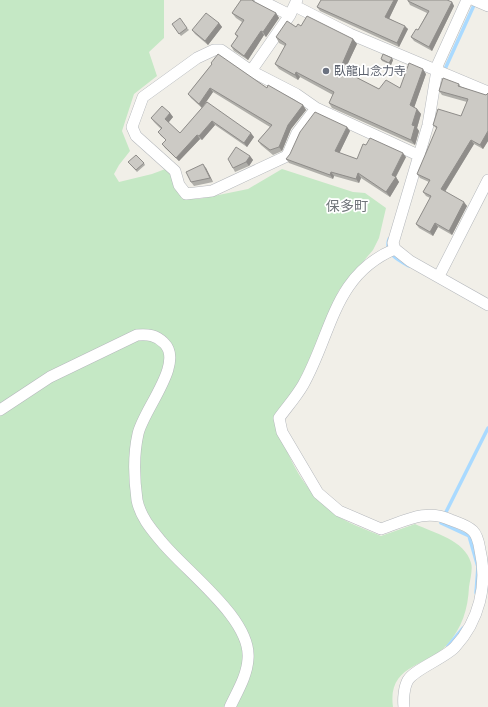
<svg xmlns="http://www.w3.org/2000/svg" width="488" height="707" font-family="'Varela Round','Noto Sans JP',sans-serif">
  <rect width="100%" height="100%" fill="#f1efe8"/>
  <path fill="#c5e8c5" d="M0,0H164V38L149,52L157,76L134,94L122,131L130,151L119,165L114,174L119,182L152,174L168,168L182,199H199L248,189L282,169L353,192L365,193L386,208L379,238L373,250L339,290L299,383L275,415C286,456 303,492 339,517C352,525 368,530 381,536L415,524C434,533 465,540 471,563C473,569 470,580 469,587C468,609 462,628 447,645C427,667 387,664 393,707H0Z"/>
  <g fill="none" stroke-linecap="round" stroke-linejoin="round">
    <path stroke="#aadaff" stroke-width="3.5" d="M445,69L475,3
      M389,239C384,253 398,260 409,266
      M445,514L488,428
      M442,521L441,523L469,536L478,567L476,593
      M448,646L463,628"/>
    <defs>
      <path id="minor" d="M260,0L290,15
        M297,0L290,15L251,71L296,94L316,108L420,156
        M474,0L488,6
        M295,6L350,34L488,92
        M251,71L221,50H214L197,58L143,97L132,127L136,136L175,171L179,185L186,194L212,191L287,156L297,133L316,108
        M395,249C333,275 332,334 303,385C296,397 287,407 279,418L282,432L318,493L339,511L381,529C405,521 426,508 451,520C458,523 467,525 473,531C478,536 479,544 480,550C488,585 479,621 455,647C445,658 415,669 408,680C404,687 403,699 404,707
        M395,249L393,243L428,125L438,64L467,0
        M395,249L410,261L488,305
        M439,276L488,180
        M0,410L50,377L137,335C148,334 156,335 164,343C185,363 143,410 138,434C133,456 134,478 137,500C140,516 151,529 161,541C185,571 252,619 248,659C247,676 237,692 230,707"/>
    </defs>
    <use href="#minor" stroke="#b5b8bc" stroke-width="12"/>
    <use href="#minor" stroke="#fff" stroke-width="11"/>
  </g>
  <path fill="#afaea9" d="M241,0H254V2L276,13L279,18L266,37L264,35L248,60L234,51L231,46L237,37L235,34L242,22L236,18L232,13Z
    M321,0H398L389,18L408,29L399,47L320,11L317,7Z
    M408,1L452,2L454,6L432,51L414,41L411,37L418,30L427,13L410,5Z
    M219,23L222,27L208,45L195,34L192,30Z
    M172,24L187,28L189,30L181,36Z
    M301,26L353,39L357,44L344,71L379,89L400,88L426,74L414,107L417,109L421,114L417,128L419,131L415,145L332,108L329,103L333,95L300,77L298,80L279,69L275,64L285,46L279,43L276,37L296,27Z
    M381,59L393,60L391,65L382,61Z
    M211,63L267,88L303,105L306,110L291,129L282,151L273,155L261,145L258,141L270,127L213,92L204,105L254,137L247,147L215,125L202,140L200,139L179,161L165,148L162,144L166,140L161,136L158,132L161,129L154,122L151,118L170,113L173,117L168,123L180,133L202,108L191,98L188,94L212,64Z
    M459,84L461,87L486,95L488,93V141L483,149L474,144L445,192L467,206L452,235L438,227L433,236L419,228L416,224L430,198L426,196L423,192L429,182L420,178L417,174L437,129L433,125L461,116L467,102L442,95L439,91Z
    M347,127L350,131L339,153L357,159L406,157L396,177L399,182L390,197L361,178L359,183L334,176L333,179L289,163L286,159Z
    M250,156L253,160L249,166L235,172L233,168Z
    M128,162L144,163L145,165L137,172Z
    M206,168L213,182L194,186L191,182Z"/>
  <path fill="#8f8d8a" d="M394,0H398L388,21L385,17Z
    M452,2L454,6L432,51L429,47Z
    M276,13L279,18L266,37L263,32Z
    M219,23L222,27L208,45L205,41Z
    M405,26L408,29L399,47L397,43Z
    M261,31L264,35L248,60L244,56Z
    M353,39L357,44L343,74L340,69Z
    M392,58L393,60L391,65L389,63Z
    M423,69L426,74L413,111L410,105Z
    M296,72L300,77L298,80L295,75Z
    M210,88L213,92L202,108L199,104Z
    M303,105L306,110L291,129L282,151L279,147L288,125Z
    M417,109L421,114L417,128L419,131L415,145L411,140L412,125Z
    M170,113L173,117L168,123L165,119Z
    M212,121L215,125L202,140L199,136Z
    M347,127L350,131L338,156L335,151Z
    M488,131V141L483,149L480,145Z
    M251,133L254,137L247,147L244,143Z
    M197,135L200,139L179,161L176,158Z
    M471,140L474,144L444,193L441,189Z
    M403,153L406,157L395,178L396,177L399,182L390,197L386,192L392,175Z
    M250,156L253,160L249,166L246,162Z
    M203,164L206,168L213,182L210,178Z
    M331,172L334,176L333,179L330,175Z
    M358,173L361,178L359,183L356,179Z
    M464,202L467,206L452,235L449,231Z
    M435,223L438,227L433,236L430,232Z"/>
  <path fill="#cccac5" stroke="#8f8d8a" d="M241,0H252L253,1L276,13L263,32L261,31L244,56L231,46L238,36L235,34L244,20L232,13Z
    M321,0H394L385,17L405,26L397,43L317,7Z
    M408,0H447L452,2L429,47L411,37L416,29L418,30L429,11L408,1Z
    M206,13L219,23L205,41L192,30Z
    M307,16L353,39L340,69L379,89L386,80L400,88L409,63L423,69L410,105L417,109L412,125L415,126L411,140L329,103L334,92L296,72L295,75L275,64L286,44L276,37L287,21L296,27L298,24L301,26Z
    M180,18L187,28L179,34L172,24Z
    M218,54L267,88L268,85L303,105L288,125L279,147L270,150L258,141L272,125L210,88L199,104L188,94L212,64L211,63Z
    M383,54L392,58L389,63L381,59Z
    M443,78L459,84L458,86L486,95L488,93V131L480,145L471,140L441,189L464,202L449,231L435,223L430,232L416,224L431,196L423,192L430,180L417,174L437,127L433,125L438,109L461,116L468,99L439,91Z
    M207,102L251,133L244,143L212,121L199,136L197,135L176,158L162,144L166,140L158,132L162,128L151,118L162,106L170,113L165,119L180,133Z
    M315,112L347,127L335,151L357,159L363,144L366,145L370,138L403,153L392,175L396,177L386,192L358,173L356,179L331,172L330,175L286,159L290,154L300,132Z
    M236,147L250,156L246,162L233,168L228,159Z
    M136,155L144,163L136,170L128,162Z
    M203,164L210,178L191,182L186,172Z"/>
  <circle fill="#6b7280" stroke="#fff" stroke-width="1.5" cx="326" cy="71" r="4"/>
  <g text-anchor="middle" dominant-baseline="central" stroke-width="3.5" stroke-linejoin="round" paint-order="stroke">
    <g font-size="12" fill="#5b616d" stroke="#fff" text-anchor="start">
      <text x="334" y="71">臥龍山念力寺</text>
    </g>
    <g font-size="14" fill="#70757a" stroke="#fff">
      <text x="347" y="206">保多町</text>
    </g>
  </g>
</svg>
